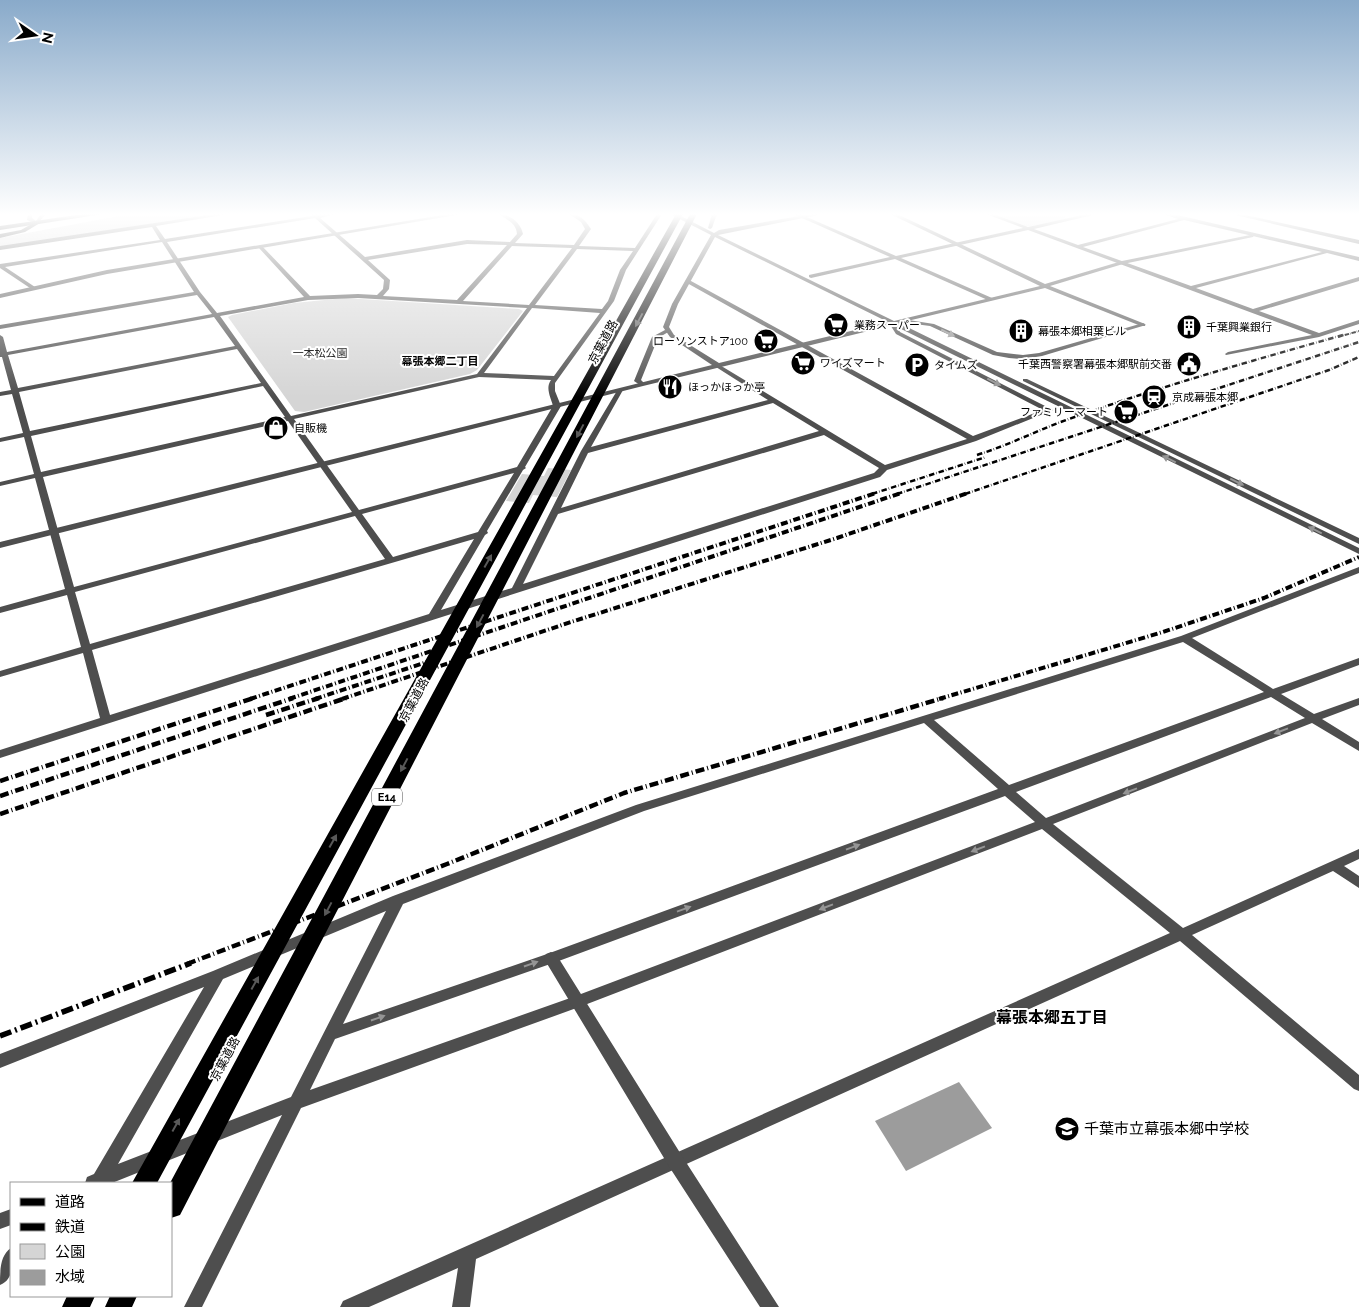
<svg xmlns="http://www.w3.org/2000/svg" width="1359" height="1307" font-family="Raleway,'Noto Sans JP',sans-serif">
  <rect width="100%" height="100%" fill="#fff"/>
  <path fill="#d5d5d5" d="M130,214H214L0,247V238Z
    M992,214H1057L1065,217L1066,219L1032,226H1025Z
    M345,298L519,309L523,311L477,370L470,374L304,412L295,411L228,317L232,315L294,303Z
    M548,468L571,470L557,497L533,495L529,503L506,501L522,474L544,476Z"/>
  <path fill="#9c9c9c" d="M959,1082L992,1128L906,1171L875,1121Z"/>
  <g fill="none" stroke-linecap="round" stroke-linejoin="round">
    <path fill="#4e4e4e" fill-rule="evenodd" d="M215,214H229L156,226L165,239L312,216V214H336L320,218L365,257L467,240L510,242L517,234C516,223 507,220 499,214C510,214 521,223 523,234L515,243L574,245L585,229L581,222L569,214C580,214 585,220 591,229L579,246L635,248L657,214H662L626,270L614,301L555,383V391L561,406L525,467L526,468L523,470L487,531L488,533L485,535L441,610L512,588L581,451L618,389L623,390L591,447L768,400L716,367L715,366L718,364L885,465L967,439L687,283V281H691L973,436L1043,410L896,334L889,323L890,322H894L900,332L1053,410L976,441L887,470L880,477L0,758V750L100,718L83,653L0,677V671L81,647L67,595L0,613V607L65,589L35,478L0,486V482L34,474L24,437L0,442V438L23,433L12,394L0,396V392L11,390L2,357H0V335L3,337L7,352L212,314L197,295L0,329V325L194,292L162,242L5,267L35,287L36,288L33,290L0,268V264L160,240L152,227L0,250V246ZM315,218L384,280L383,289L377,295L358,294L310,296L261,245L258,247L259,248L304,297L217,313L200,292L167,242ZM467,244L507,245L457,300L383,296L389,289L390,280L368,260ZM512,246L572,248L529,305L463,301ZM577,249L633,251L620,270L608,301L602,309L535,305ZM358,298L527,308L477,374L291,416L220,316L308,300ZM532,308L600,313L554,376L484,373ZM214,317L235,346L18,388L8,355ZM237,349L261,383L30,431L19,392ZM479,377L551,380C545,388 551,398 553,406L517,467L359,510L294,419ZM263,386L285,417L41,472L31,436ZM773,403L819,431L561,508L588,453ZM288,421L352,512L74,587L43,477ZM824,435L879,468L874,473L523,584L558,514ZM514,473L478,532L393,557L362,514ZM355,516L385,559L90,644L75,592ZM474,539L429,614L110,715L92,650Z
      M712,214H717L712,228L710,229L708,228Z
      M793,214H800L896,256L1023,228L986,214H993L1028,227L1087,214H1097L1034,229L1078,245L1178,219L1163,214H1173L1359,257V261L1327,253L1196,288L1253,309L1359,277V281L1259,311L1319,333L1359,320V324L1319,337L1226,355L1225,354L1228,352L1312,335L1028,230L901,258L992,298L993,299L990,301L895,259L811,278L809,277V275L890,257ZM1184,220L1322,252L1191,286L1083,247Z
      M1231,214H1241L1359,240V244Z
      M902,319L934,324L997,352L1023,355L1039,353L1143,323L1146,325L1042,356L1023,359L1009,358L993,355L930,326L900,322V320Z
      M665,330L670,331L658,338L641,380L645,384L640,385L634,381L652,337Z
      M1359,567V573L1192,638L1273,689L1359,658V665L1281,694L1314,714L1359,698V705L1322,719L1359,742V751L1312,723L1053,824L1183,928L1359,849V859L1344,866L1359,876V888L1333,871L1192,935L1359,1075V1091L1354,1089L1180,941L476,1259L470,1307H452L458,1268L369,1307H340L343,1301L1170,933L1042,829L582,1006L301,1108L202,1307H184L282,1115L112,1183H85L87,1177L94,1174L204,987L0,1068V1054L213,971L393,896L636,805L1181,636ZM1183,642L1264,692L1009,785L934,720ZM1271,697L1305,718L1046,818L1016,792ZM924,723L998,789L547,954L343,1024L403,904L644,811ZM1005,796L1035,822L573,997L310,1090L335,1039L556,962ZM386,911L291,1097L118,1164L223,979Z
      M11,1209V1225L0,1229V1213Z
      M11,1248C12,1262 15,1279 0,1285C0,1271 0,1255 11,1248Z"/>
    <path fill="#4e4e4e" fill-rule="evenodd" d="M28,214H32V218L36,221L41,214H46L37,224L27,220Z
      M449,214H462L107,274L0,298V294L107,270Z
      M670,214H677L714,233L719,230L811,214H823L718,235L894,321L1040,286L890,214H897L1045,284L1122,261L1255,234L1253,237L1123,264L1050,286L1145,324V326H1141L1045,288L899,323L1359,548V554L893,325L643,386L0,548V542L712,365L670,337L663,327L672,304L711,235ZM715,237L888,322L719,363L674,335L669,327L678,304Z
      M1023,379H1027L1359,538V544L1023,381Z
      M551,952L556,954L682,1156L779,1307H760L670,1168L546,962L544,958L546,954Z"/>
    <path fill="#000" fill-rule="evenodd" d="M35,222L40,223L25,232L0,238V234L21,230Z"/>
    <path fill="#000" fill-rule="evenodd" d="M83,214H103L0,230V226Z"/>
    <path fill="#000" fill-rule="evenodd" d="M676,214H683L157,1183H132Z
      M690,214H697L180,1215L171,1218L170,1183Z
      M67,1296H95L90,1307H62Z
      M110,1296H137L132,1307H105Z"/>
    <path stroke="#000" stroke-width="2" stroke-dasharray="4.5 1 0.5 1" stroke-linecap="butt" d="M1338,337L1359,331"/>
    <path stroke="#000" stroke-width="2.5" stroke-dasharray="5.5 2 0.5 2" stroke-linecap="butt" d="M977,455C1009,445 1038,430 1069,419C1159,387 1251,361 1343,335
      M872,494L986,457
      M897,494L1359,342
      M965,494L1329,370L1359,357"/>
    <path stroke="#000" stroke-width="4" stroke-dasharray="7 2.5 1 2.5" stroke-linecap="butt" d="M250,699L876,493
      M289,699L901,493
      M315,699L430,661
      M342,699L571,622L837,538L968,493
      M939,699L1163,632L1264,598L1359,557"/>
    <path stroke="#000" stroke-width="4.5" stroke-dasharray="9 3 1 3" stroke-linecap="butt" d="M266,715L319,698
      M0,781L254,698
      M0,796L293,698
      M0,814L346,698
      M187,964L447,864L624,793L943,698"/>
    <path stroke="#000" stroke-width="5.5" stroke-dasharray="12 4 2 4" stroke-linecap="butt" d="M0,1036L191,963"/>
  </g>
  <defs><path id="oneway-solid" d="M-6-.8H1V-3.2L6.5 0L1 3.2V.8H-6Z" transform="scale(1.25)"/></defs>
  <g fill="#595959">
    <use href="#oneway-solid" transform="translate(639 320) rotate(118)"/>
    <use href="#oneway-solid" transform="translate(580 431) rotate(118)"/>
    <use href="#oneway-solid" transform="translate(488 561) rotate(-61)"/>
    <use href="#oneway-solid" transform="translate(480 621) rotate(118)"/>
    <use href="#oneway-solid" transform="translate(404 765) rotate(118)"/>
    <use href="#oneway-solid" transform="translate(333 841) rotate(-61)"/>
    <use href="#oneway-solid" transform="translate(328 909) rotate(118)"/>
    <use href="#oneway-solid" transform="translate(255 983) rotate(-61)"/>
    <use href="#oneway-solid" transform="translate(176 1125) rotate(-61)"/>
  </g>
  <g fill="#959595">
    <use href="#oneway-solid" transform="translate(948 333) rotate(26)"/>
    <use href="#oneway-solid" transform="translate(994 382) rotate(27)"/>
    <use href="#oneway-solid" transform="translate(1169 459) rotate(-154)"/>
    <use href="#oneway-solid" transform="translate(1237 482) rotate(26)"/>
    <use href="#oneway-solid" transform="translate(1315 530) rotate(-154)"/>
    <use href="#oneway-solid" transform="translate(1281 731) rotate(159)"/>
    <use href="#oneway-solid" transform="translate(1130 791) rotate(159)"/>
    <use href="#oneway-solid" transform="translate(853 847) rotate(-20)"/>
    <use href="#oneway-solid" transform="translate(978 849) rotate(159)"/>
    <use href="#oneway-solid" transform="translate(826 907) rotate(159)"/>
    <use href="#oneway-solid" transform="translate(684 909) rotate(-20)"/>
    <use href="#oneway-solid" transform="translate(531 964) rotate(-19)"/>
    <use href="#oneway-solid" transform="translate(378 1018) rotate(-19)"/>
  </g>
  <linearGradient id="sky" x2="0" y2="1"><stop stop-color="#89aaca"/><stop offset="0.54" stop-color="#fff"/><stop offset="1" stop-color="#fff" stop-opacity="0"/></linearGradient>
  <rect width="1359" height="397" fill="url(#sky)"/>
  <defs>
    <symbol id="supermarket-disc" viewBox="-11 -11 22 22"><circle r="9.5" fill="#000" stroke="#fff"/><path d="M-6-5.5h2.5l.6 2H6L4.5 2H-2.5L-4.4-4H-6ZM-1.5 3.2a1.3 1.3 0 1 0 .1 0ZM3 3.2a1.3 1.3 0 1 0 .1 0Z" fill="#fff"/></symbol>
    <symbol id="building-disc" viewBox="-11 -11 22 22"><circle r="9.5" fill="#000" stroke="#fff"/><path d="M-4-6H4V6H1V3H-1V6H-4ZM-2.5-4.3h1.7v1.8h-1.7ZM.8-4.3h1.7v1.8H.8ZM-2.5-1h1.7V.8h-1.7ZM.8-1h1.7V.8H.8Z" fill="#fff"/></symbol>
    <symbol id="civic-disc" viewBox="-11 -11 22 22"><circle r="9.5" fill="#000" stroke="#fff"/><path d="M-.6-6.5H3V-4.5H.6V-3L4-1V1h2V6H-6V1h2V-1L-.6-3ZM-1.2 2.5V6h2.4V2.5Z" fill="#fff"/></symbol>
    <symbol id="parking-disc" viewBox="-11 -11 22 22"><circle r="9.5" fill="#000" stroke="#fff"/><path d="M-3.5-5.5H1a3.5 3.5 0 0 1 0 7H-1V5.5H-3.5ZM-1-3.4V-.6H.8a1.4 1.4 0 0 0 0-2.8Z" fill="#fff"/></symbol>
    <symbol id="restaurant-disc" viewBox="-11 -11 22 22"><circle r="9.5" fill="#000" stroke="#fff"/><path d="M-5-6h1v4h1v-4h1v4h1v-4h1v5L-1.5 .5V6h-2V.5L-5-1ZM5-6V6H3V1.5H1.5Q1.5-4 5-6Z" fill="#fff"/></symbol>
    <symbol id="station-disc" viewBox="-11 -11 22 22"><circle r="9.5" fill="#000" stroke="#fff"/><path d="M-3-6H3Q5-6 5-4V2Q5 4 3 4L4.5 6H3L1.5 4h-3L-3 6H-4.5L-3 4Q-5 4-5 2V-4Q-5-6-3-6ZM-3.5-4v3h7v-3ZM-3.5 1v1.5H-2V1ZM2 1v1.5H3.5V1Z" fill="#fff"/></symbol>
    <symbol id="shop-disc" viewBox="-11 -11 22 22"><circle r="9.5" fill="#000" stroke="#fff"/><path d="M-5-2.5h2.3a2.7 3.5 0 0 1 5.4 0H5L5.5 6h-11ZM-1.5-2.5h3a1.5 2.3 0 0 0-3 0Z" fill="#fff"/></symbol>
    <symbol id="school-disc" viewBox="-11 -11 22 22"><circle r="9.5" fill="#000" stroke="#fff"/><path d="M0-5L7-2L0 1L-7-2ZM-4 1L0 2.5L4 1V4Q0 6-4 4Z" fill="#fff"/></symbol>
  </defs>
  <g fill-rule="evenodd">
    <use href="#supermarket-disc" x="822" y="311" width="28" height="28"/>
    <use href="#building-disc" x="1175" y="313" width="28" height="28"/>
    <use href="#building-disc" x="1007" y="317" width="28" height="28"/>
    <use href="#supermarket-disc" x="752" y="327" width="28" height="28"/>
    <use href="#supermarket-disc" x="789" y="349" width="28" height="28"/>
    <use href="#civic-disc" x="1175" y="350" width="28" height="28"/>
    <use href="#parking-disc" x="903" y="351" width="28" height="28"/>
    <use href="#restaurant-disc" x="656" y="373" width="28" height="28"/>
    <use href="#station-disc" x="1140" y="383" width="28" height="28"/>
    <use href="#supermarket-disc" x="1112" y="398" width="28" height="28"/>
    <use href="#shop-disc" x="262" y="414" width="28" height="28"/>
    <use href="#school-disc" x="1053" y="1115" width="28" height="28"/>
  </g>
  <g text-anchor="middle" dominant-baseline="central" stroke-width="4" stroke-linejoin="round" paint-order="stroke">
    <g font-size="11" fill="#000" stroke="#fff" text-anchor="start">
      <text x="854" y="325">業務スーパー</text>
      <text x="1206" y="327">千葉興業銀行</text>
      <text x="1038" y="331">幕張本郷相葉ビル</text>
      <text x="748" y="341" text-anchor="end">ローソンストア100</text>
      <text x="820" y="363">ワイズマート</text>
      <text x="1172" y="364" text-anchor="end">千葉西警察署幕張本郷駅前交番</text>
      <text x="934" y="365">タイムズ</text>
      <text x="688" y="387">ほっかほっか亭</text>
      <text x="1172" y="397">京成幕張本郷</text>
      <text x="1108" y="412" text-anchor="end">ファミリーマート</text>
      <text x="294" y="428">自販機</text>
    </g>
    <g font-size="11" fill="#2c2c2c" stroke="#fff">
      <text x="320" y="353">一本松公園</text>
    </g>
    <g font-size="11" font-weight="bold" fill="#000" stroke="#fff">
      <text x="440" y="361">幕張本郷二丁目</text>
    </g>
    <rect fill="#fff" stroke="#4c4c4c" stroke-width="1" x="372" y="788.5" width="30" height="17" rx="4"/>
    <g font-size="11" font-weight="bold" fill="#000">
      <text x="387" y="797">E14</text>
    </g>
    <g font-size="12" fill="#000" stroke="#fff">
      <text transform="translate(603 342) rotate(-62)">京葉道路</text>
      <text transform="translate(414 700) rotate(-62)">京葉道路</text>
      <text transform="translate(225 1059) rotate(-62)">京葉道路</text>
    </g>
    <g font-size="15" fill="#000" stroke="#fff" text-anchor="start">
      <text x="1084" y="1129">千葉市立幕張本郷中学校</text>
    </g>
    <g font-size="16" font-weight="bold" fill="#000" stroke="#fff">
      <text x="1052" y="1017">幕張本郷五丁目</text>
    </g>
  </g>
  <rect x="10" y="1182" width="162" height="115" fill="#ffffff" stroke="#999999"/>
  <rect x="20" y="1198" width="25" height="8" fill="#000000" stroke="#999999"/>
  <text x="55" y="1207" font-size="15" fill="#000000">道路</text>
  <rect x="20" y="1223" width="25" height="8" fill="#000000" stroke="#999999"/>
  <text x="55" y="1232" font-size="15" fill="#000000">鉄道</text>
  <rect x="20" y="1244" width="25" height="15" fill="#d5d5d5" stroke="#999999"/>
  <text x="55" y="1257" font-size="15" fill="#000000">公園</text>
  <rect x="20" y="1270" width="25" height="15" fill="#9c9c9c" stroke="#999999"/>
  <text x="55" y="1282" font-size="15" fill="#000000">水域</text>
  <g transform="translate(35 35) rotate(103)" stroke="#ffffff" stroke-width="4" paint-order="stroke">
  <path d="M0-4L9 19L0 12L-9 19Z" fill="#000000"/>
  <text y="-8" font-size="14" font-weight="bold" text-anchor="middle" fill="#000000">N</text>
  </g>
</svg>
